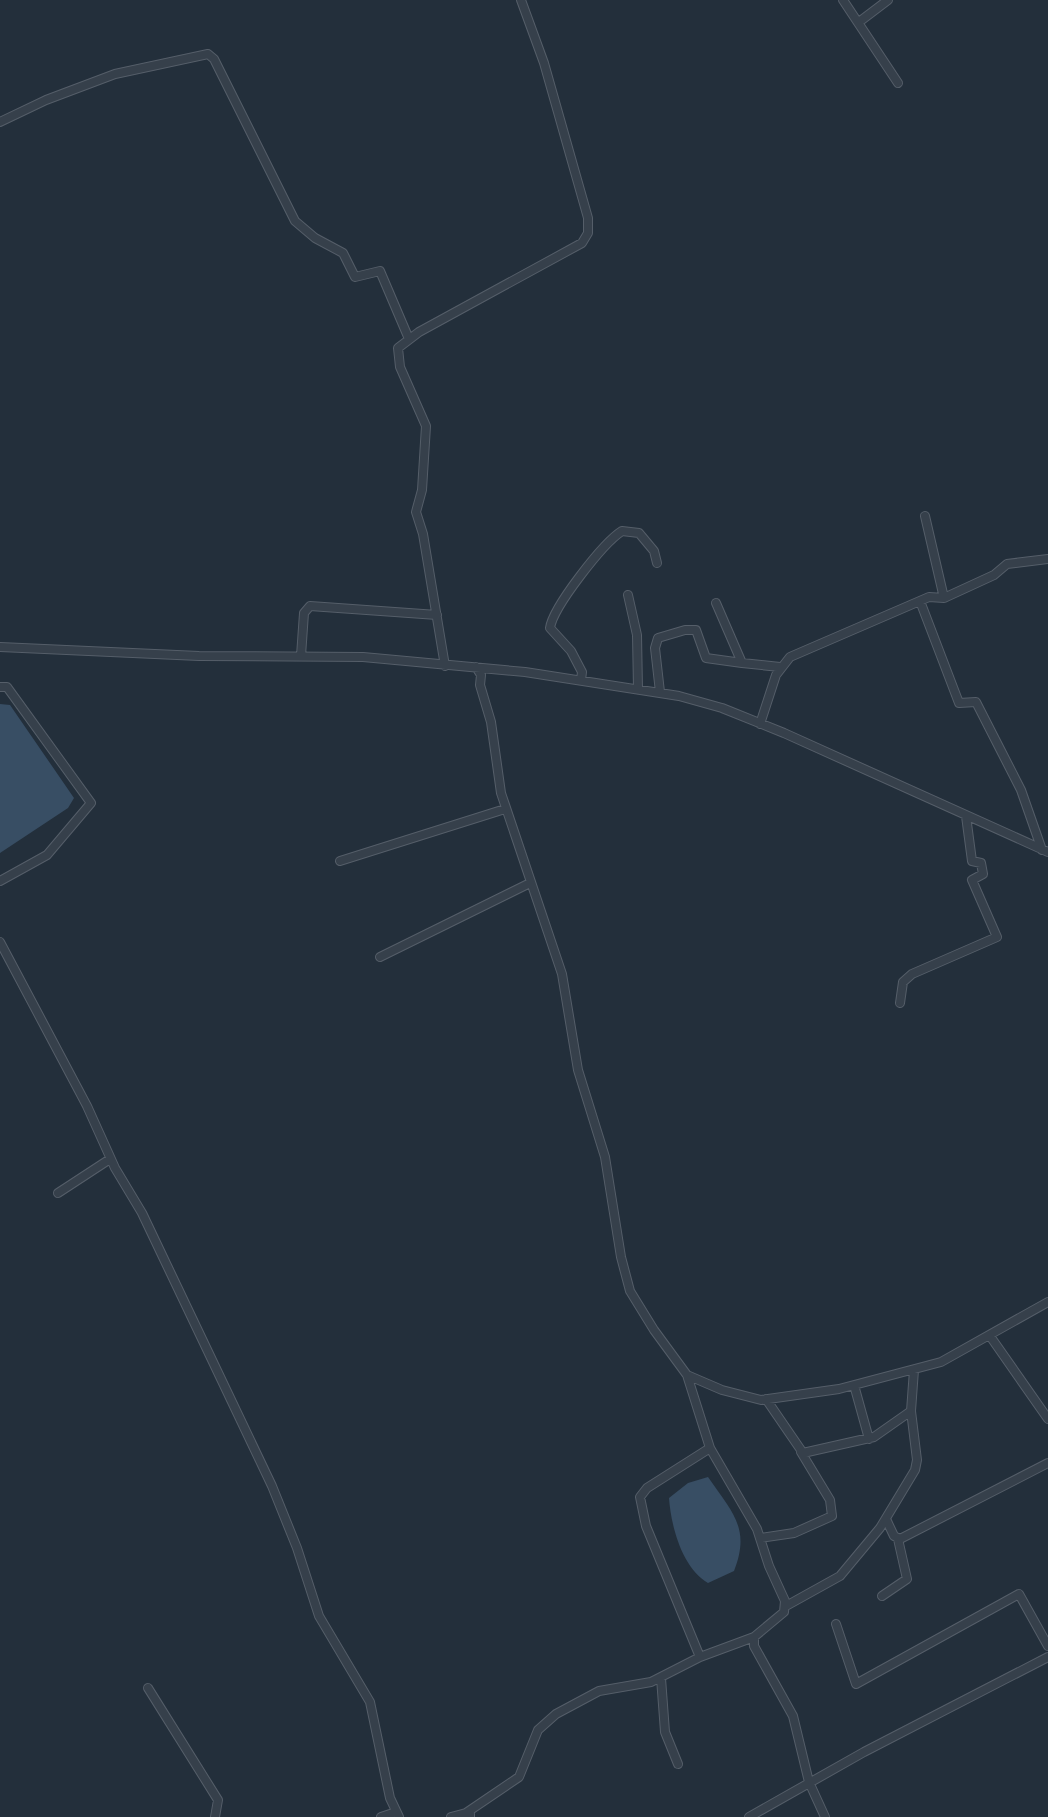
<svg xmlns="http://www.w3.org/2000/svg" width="1048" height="1817" font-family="'Exo 2',sans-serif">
  <rect width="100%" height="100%" fill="#232f3b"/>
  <path fill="#384e64" d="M0,704L10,705L74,798L68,808L0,853Z
    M708,1477C732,1512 751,1528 734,1571L708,1583C682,1568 671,1526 669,1498L688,1483Z"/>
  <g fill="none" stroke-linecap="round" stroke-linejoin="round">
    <defs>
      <path id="minor" d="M843,0L898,83
        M859,22L888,0
        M0,122L46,100L115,74L208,54L214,59L295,221L315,238L343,253L355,277L380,271L409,339
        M925,516L944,598
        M628,595L637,635L638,689
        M920,601L959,703L976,702L1021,790L1042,850
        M716,603L742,663L780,667
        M0,647L199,656L363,657L525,672L679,696L722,708L784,733L1048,852
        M301,656L304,613L310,606L437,615
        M445,666L423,534L416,512L422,490L426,426L400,367L398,348L419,332L582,243L588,233V218L544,63L521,0
        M476,667L481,675L480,685L491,722L501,793L562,974L578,1070L605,1157L621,1257L630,1291L654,1330L687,1375L710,1448L757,1529L769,1566L785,1601L784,1612L754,1637V1646L793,1716L809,1782L825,1817
        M581,680L582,672L571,651L550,628C553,607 603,543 622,531L639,533L654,551L657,563
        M0,687H7L91,803L47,855L0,881
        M660,692L655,648L658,638L685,630H696L706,658L742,663
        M760,724L776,675L790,657L929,597L944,598L994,575L1007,564L1048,559
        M340,861L505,809
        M0,942L87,1106L115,1168L142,1213L272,1486L297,1548L319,1616L370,1702L390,1798L399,1817
        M380,957L530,883
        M900,1003L903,982L912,974L997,937L972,880L983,874L981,863L972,861L966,816
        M58,1193L110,1159
        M990,1336L1048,1419
        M687,1375L722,1390L761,1400L839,1389L941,1362L1048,1302
        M854,1385L869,1439
        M766,1399L803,1453L874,1437L911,1411
        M886,1519L894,1536L900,1539L1048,1463
        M760,1538L794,1533L832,1516L830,1500L801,1452
        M882,1596L907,1579L898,1539
        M786,1606L840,1576L880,1528L915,1470L917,1460L911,1411L914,1370
        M836,1624L856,1684L1019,1594L1048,1646
        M700,1657L646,1526L640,1497L647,1488L710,1448
        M661,1678L665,1732L678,1764
        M148,1688L218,1800L215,1817
        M381,1817L396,1812
        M451,1817L466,1813
        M470,1817V1814L466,1813L519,1777L538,1730L556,1714L599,1691L651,1682L700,1657L754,1637
        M749,1817L864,1752L1048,1657"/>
    </defs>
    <use href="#minor" stroke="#555e69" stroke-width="10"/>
    <use href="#minor" stroke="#36404b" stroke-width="8"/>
  </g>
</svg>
